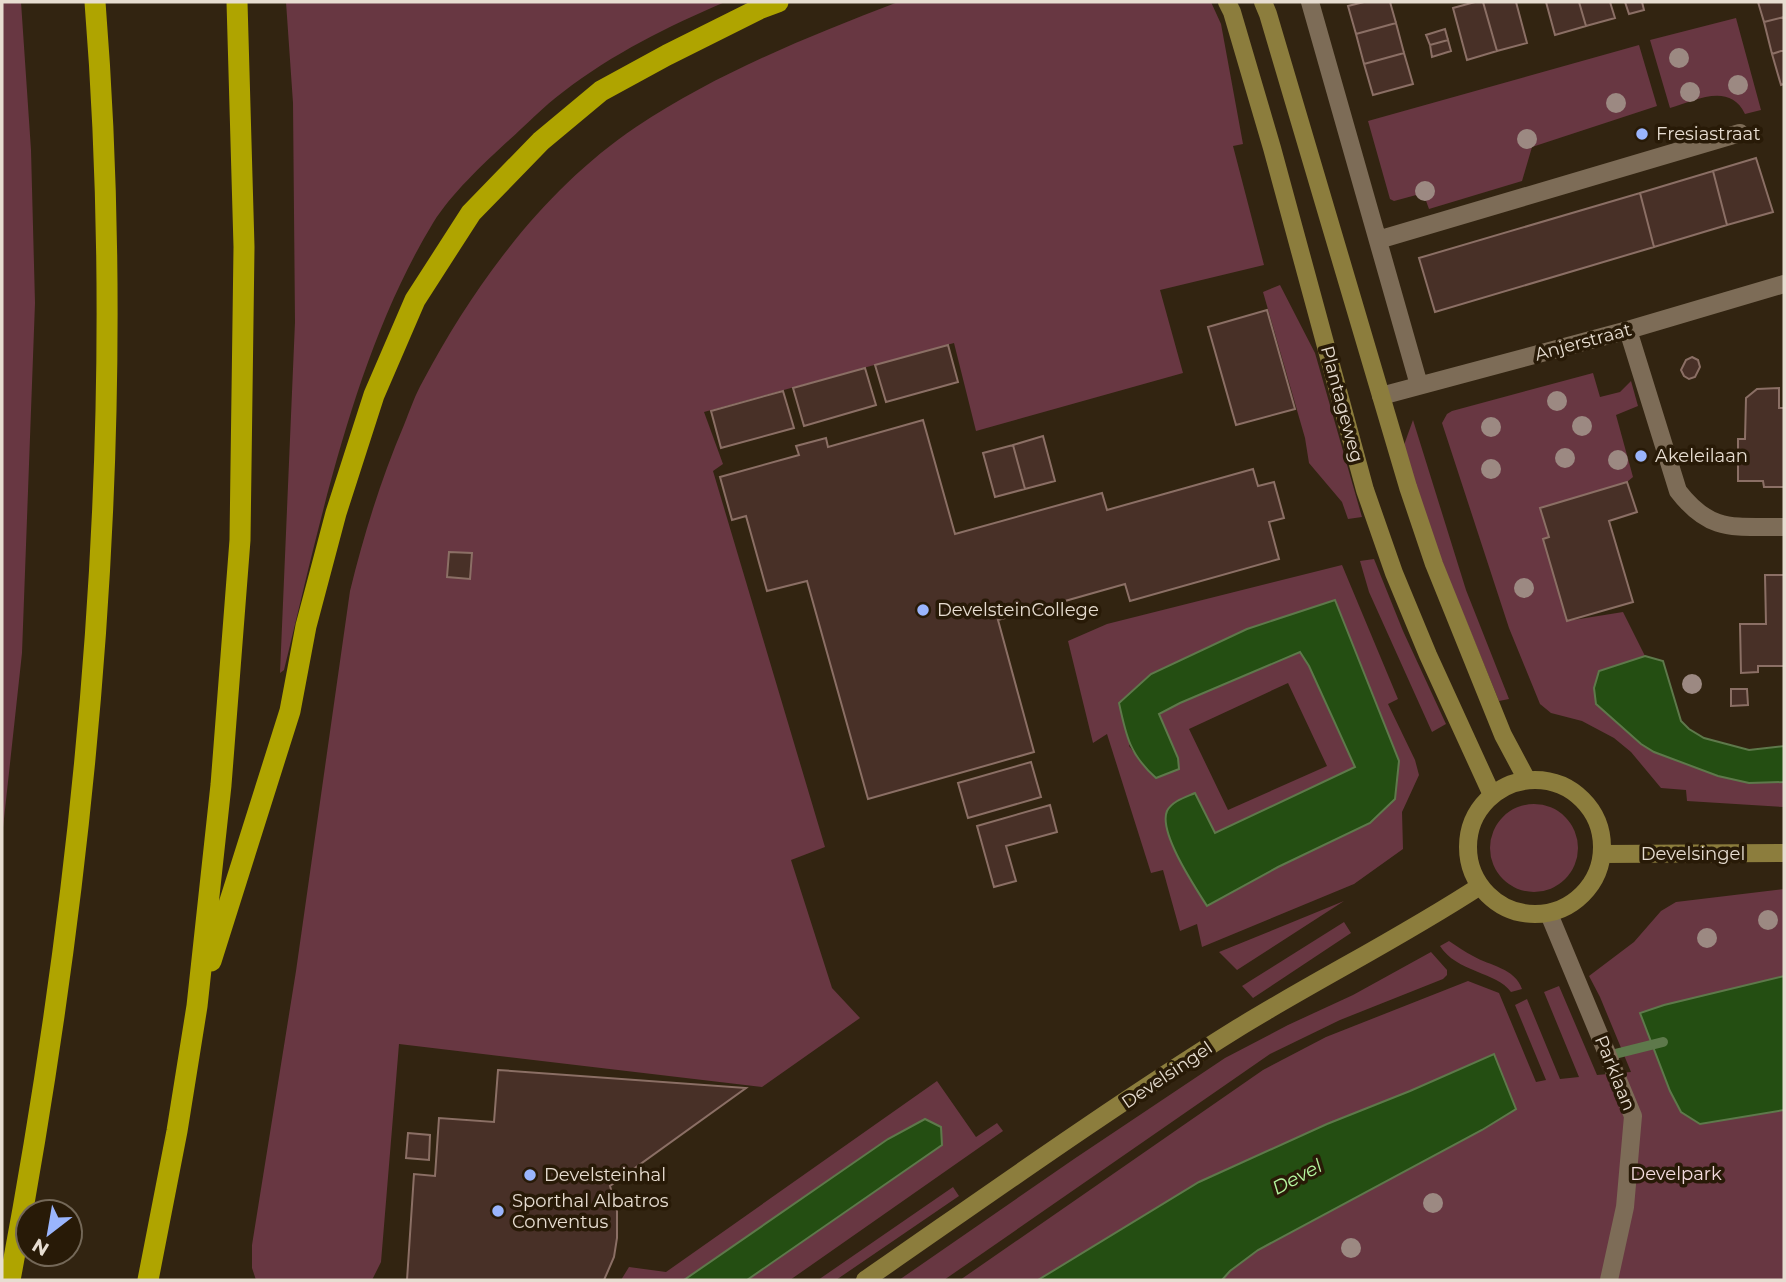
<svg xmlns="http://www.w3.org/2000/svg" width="1786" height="1282" font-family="Montserrat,sans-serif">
  <rect width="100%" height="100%" fill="#322411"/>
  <path fill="#683742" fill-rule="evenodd" d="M2,2H21L31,150L35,303L22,653L2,837Z
    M286,2H725C669,26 612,54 563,92C544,106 526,125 508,141C482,165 451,194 433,223C354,353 320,524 284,670L280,673L295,322L293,103Z
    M898,2H1211L1221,24L1243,144L1233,146L1264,265L1160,290L1183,373L976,431L954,343L704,412L723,464L713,471L825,847L791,860L832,988L860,1018L762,1087L399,1044L381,1262L372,1280H256L252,1268V1245L296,971L350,591C364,534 381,479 404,425C410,410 415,395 423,381C474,285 544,189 636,127C717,73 807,37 898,2Z
    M1736,18L1761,110L1745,114C1730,82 1696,100 1670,108L1650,40Z
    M1639,45L1657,106L1532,147L1522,181L1429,209L1425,198H1421L1420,194L1394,201L1390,199L1368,121Z
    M1280,285L1315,353L1362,517L1348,519L1342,502L1309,463L1305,438L1263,292Z
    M1593,373L1600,397L1620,392L1631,381L1638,406L1616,415L1633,477L1627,482L1540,508L1549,537L1543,540L1567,621L1623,612L1645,656L1599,671L1620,726L1654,752L1718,776L1749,783L1784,782V807L1687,801L1686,790L1661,788L1631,752L1614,738L1582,721L1551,713L1540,704L1509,628L1442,423L1447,414L1452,411Z
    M1413,420L1466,590L1509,699L1499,701L1425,521L1404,445Z
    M1374,559L1403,631L1446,724L1432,732L1369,592L1360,561Z
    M1342,565L1398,699L1388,704L1415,760L1419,775L1402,812L1403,849L1354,884L1202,947L1197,924L1180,931L1163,870L1151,873L1107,734L1093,743L1068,641L1107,624ZM1335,600L1399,761L1278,867L1226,896L1214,833L1356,768L1309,666L1300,652L1180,703L1159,715L1149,771L1129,746L1151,674L1247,629ZM1288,683L1327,766L1228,810L1189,729Z
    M1490 848a44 44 0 1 1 88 0a44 44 0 1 1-88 0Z
    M1784,889V976L1664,1005L1640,1014L1662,1069L1784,1056V1280H1202L1493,1054L1410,1091L1327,1124L1199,1182L1038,1280H960L1263,1070L1326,1037L1468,981L1499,993L1536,1082L1546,1080L1515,1005L1527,999L1560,1079L1579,1077L1544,992L1559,986L1597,1075L1631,1072L1600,997L1589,976L1634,942L1661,911L1676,902Z
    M1344,901L1237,970L1219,952Z
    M1344,922L1351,933L1253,998L1242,986Z
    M1449,941C1457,946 1465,952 1473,956C1490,966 1515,968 1522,989L1511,992C1497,972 1456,972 1440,946Z
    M1431,952L1447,970V975L1443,979L1340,1020L1270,1054L944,1280H899L1074,1159L1225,1058L1288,1025L1353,995Z
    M937,1081L976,1137L997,1123L1003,1131L790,1280H747L942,1145L888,1139L684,1280H621L629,1267L666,1272Z
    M953,1187L959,1196L836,1280H818Z"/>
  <path fill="#244e12" stroke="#5e794b" stroke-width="2" d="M1335,600L1399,761L1395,799L1370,823L1278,867L1207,906C1195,887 1158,832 1167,811C1172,801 1186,797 1195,793L1215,833L1355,767L1309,666L1300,652L1180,703L1159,714L1178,758L1179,769L1156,778C1130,755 1126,736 1119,703L1151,674L1247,629Z
    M1645,656L1663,661L1681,721L1689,729L1704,738L1749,750L1784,746V782L1749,783L1718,776L1654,752L1641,744L1596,704L1594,688L1599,671Z
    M1784,976V1110L1700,1124L1681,1112L1670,1091L1640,1013L1664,1005Z
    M1494,1054L1516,1109L1482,1130L1258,1250L1230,1271L1222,1280H1038L1199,1182L1327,1124L1410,1091Z
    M925,1119L941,1127L942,1145L747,1280H684L888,1139Z"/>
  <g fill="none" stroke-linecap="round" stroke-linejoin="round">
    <path stroke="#5e794b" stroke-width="10" d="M1615,1054L1663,1042"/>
  </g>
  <path fill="#483027" stroke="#8b6f65" stroke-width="2" d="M1364,2H1390L1396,23L1356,34L1348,6Z
    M1475,2H1483L1497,51L1467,60L1453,8Z
    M1483,2H1516L1527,43L1497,51Z
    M1546,2H1579L1586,26L1555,35Z
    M1579,2H1610L1615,18L1586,26Z
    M1625,2H1642L1644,10L1629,14Z
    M1758,2H1784V17L1764,22Z
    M1784,17V50L1772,54L1764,22Z
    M1396,23L1404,53L1364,64L1356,34Z
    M1445,29L1448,40L1430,45L1426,35Z
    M1448,40L1451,51L1432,57L1430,45Z
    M1784,50V84L1781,85L1772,54Z
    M1404,53L1413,84L1373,95L1364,64Z
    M1756,158L1773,212L1727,225L1713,171Z
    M1713,171L1727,225L1654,247L1640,193Z
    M1640,193L1654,247L1435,312L1419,258Z
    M1267,310L1295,409L1236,425L1208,327Z
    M948,345L958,382L886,402L875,365Z
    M1692,357L1698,360L1700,367L1695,377L1689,379L1684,376L1681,370L1686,360Z
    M865,368L876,405L804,426L793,388Z
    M1779,388V408H1784V487H1764L1763,481H1738V439H1745L1746,398L1757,389Z
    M783,391L794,428L721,448L711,411Z
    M923,420L955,534L1102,493L1107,510L1253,469L1258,486L1274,482L1284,518L1269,522L1279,559L1130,601L1125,584L998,620L1034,752L868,799L807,581L767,591L746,516L732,520L720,477L799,455L796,446L826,438L828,447Z
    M1043,436L1055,481L1025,489L1013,445Z
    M1013,445L1025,489L995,497L983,453Z
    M1627,482L1637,512L1609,521L1633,602L1567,621L1543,539L1549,537L1540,508Z
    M449,552L472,553L470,579L447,577Z
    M1765,575H1784V666H1758V672L1741,673L1740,624H1766Z
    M1731,689H1747L1748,705L1731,706Z
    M1031,762L1041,797L968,818L958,783Z
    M1050,805L1057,832L1006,846L1016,881L994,887L977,826Z
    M498,1070L746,1088L610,1186L617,1211V1238L614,1257L604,1280H407L414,1174L435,1176L439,1118L494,1122Z
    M408,1133L430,1135L429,1160L406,1158Z"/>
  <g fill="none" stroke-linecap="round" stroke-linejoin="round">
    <path stroke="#7d6c57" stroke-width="18" d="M1310,2L1419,385
      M1378,240L1740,133
      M1628,330L1678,491C1711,534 1735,526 1784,527
      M1381,396L1628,330L1784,284
      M1549,914L1633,1116L1625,1207L1609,1280"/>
    <path stroke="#8c7d3d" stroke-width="18" d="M1227,2L1232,12L1272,148L1365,490L1394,573L1428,655L1492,795
      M1263,2L1268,14L1408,487L1434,564L1503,735L1527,780
      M1468 847a67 67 0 1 1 134 0a67 67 0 1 1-134 0Z
      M1602,854L1784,853
      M865,1280C988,1195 1111,1107 1238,1028C1318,979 1402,937 1480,886"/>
    <path stroke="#afa400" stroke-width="21" d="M211,961L290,711L306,626L336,513L374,395L415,300L471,213L541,141L601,91L667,55L759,9L778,2
      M10,1280C89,861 129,428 95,2
      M148,1280L177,1131L197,1006L221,785L240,540L244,247L237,2"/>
  </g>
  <g fill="#9c8982">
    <circle cx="1679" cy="58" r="10"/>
    <circle cx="1738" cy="85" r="10"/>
    <circle cx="1690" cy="92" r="10"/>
    <circle cx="1616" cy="103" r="10"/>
    <circle cx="1527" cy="139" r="10"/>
    <circle cx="1425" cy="191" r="10"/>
    <circle cx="1557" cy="401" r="10"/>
    <circle cx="1582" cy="426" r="10"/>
    <circle cx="1491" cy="427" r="10"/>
    <circle cx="1565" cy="458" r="10"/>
    <circle cx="1618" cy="460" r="10"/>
    <circle cx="1491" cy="469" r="10"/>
    <circle cx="1524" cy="588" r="10"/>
    <circle cx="1692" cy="684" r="10"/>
    <circle cx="1768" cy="920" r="10"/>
    <circle cx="1707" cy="938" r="10"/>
    <circle cx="1433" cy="1203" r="10"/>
    <circle cx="1351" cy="1248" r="10"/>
  </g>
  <g fill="#9ab5fd" stroke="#281a07" stroke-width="2.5">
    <circle cx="1642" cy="134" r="7"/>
    <circle cx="1641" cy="456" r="7"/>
    <circle cx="923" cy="610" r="7"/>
    <circle cx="530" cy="1175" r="7"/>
    <circle cx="498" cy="1211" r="7"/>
  </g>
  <g text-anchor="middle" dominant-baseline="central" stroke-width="7" stroke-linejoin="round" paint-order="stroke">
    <g font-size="18" fill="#e7ddd1" stroke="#281a07" text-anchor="start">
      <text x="1656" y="134">Fresiastraat</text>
      <text x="1655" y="456">Akeleilaan</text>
      <text x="937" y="610">DevelsteinCollege</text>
      <text x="544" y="1175">Develsteinhal</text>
      <text x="512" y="1201">Sporthal Albatros<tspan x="512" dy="21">Conventus</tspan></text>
    </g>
    <g font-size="18" fill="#e7ddd1" stroke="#281a07">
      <text transform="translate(1583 342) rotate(-15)">Anjerstraat</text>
      <text transform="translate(1342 404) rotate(75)">Plantageweg</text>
      <text x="1693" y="854">Develsingel</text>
      <text transform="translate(1615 1073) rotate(68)">Parklaan</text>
      <text transform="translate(1167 1075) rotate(-34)">Develsingel</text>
    </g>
    <g font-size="18" fill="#f3dbdf" stroke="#281a07">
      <text x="1676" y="1174">Develpark</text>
    </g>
    <g font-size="19" font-style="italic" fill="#b5f59f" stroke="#281a07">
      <text transform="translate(1297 1177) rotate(-28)">Devel</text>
    </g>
  </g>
  <rect width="1786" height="1282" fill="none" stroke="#e7ddd1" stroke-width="7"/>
  <g transform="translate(49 1233) rotate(211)"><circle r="33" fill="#281a07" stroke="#746858" stroke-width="2"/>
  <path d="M0-5L12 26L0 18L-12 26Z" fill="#9ab5fd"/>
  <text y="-10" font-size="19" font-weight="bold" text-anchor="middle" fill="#e7ddd1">N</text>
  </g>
</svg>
